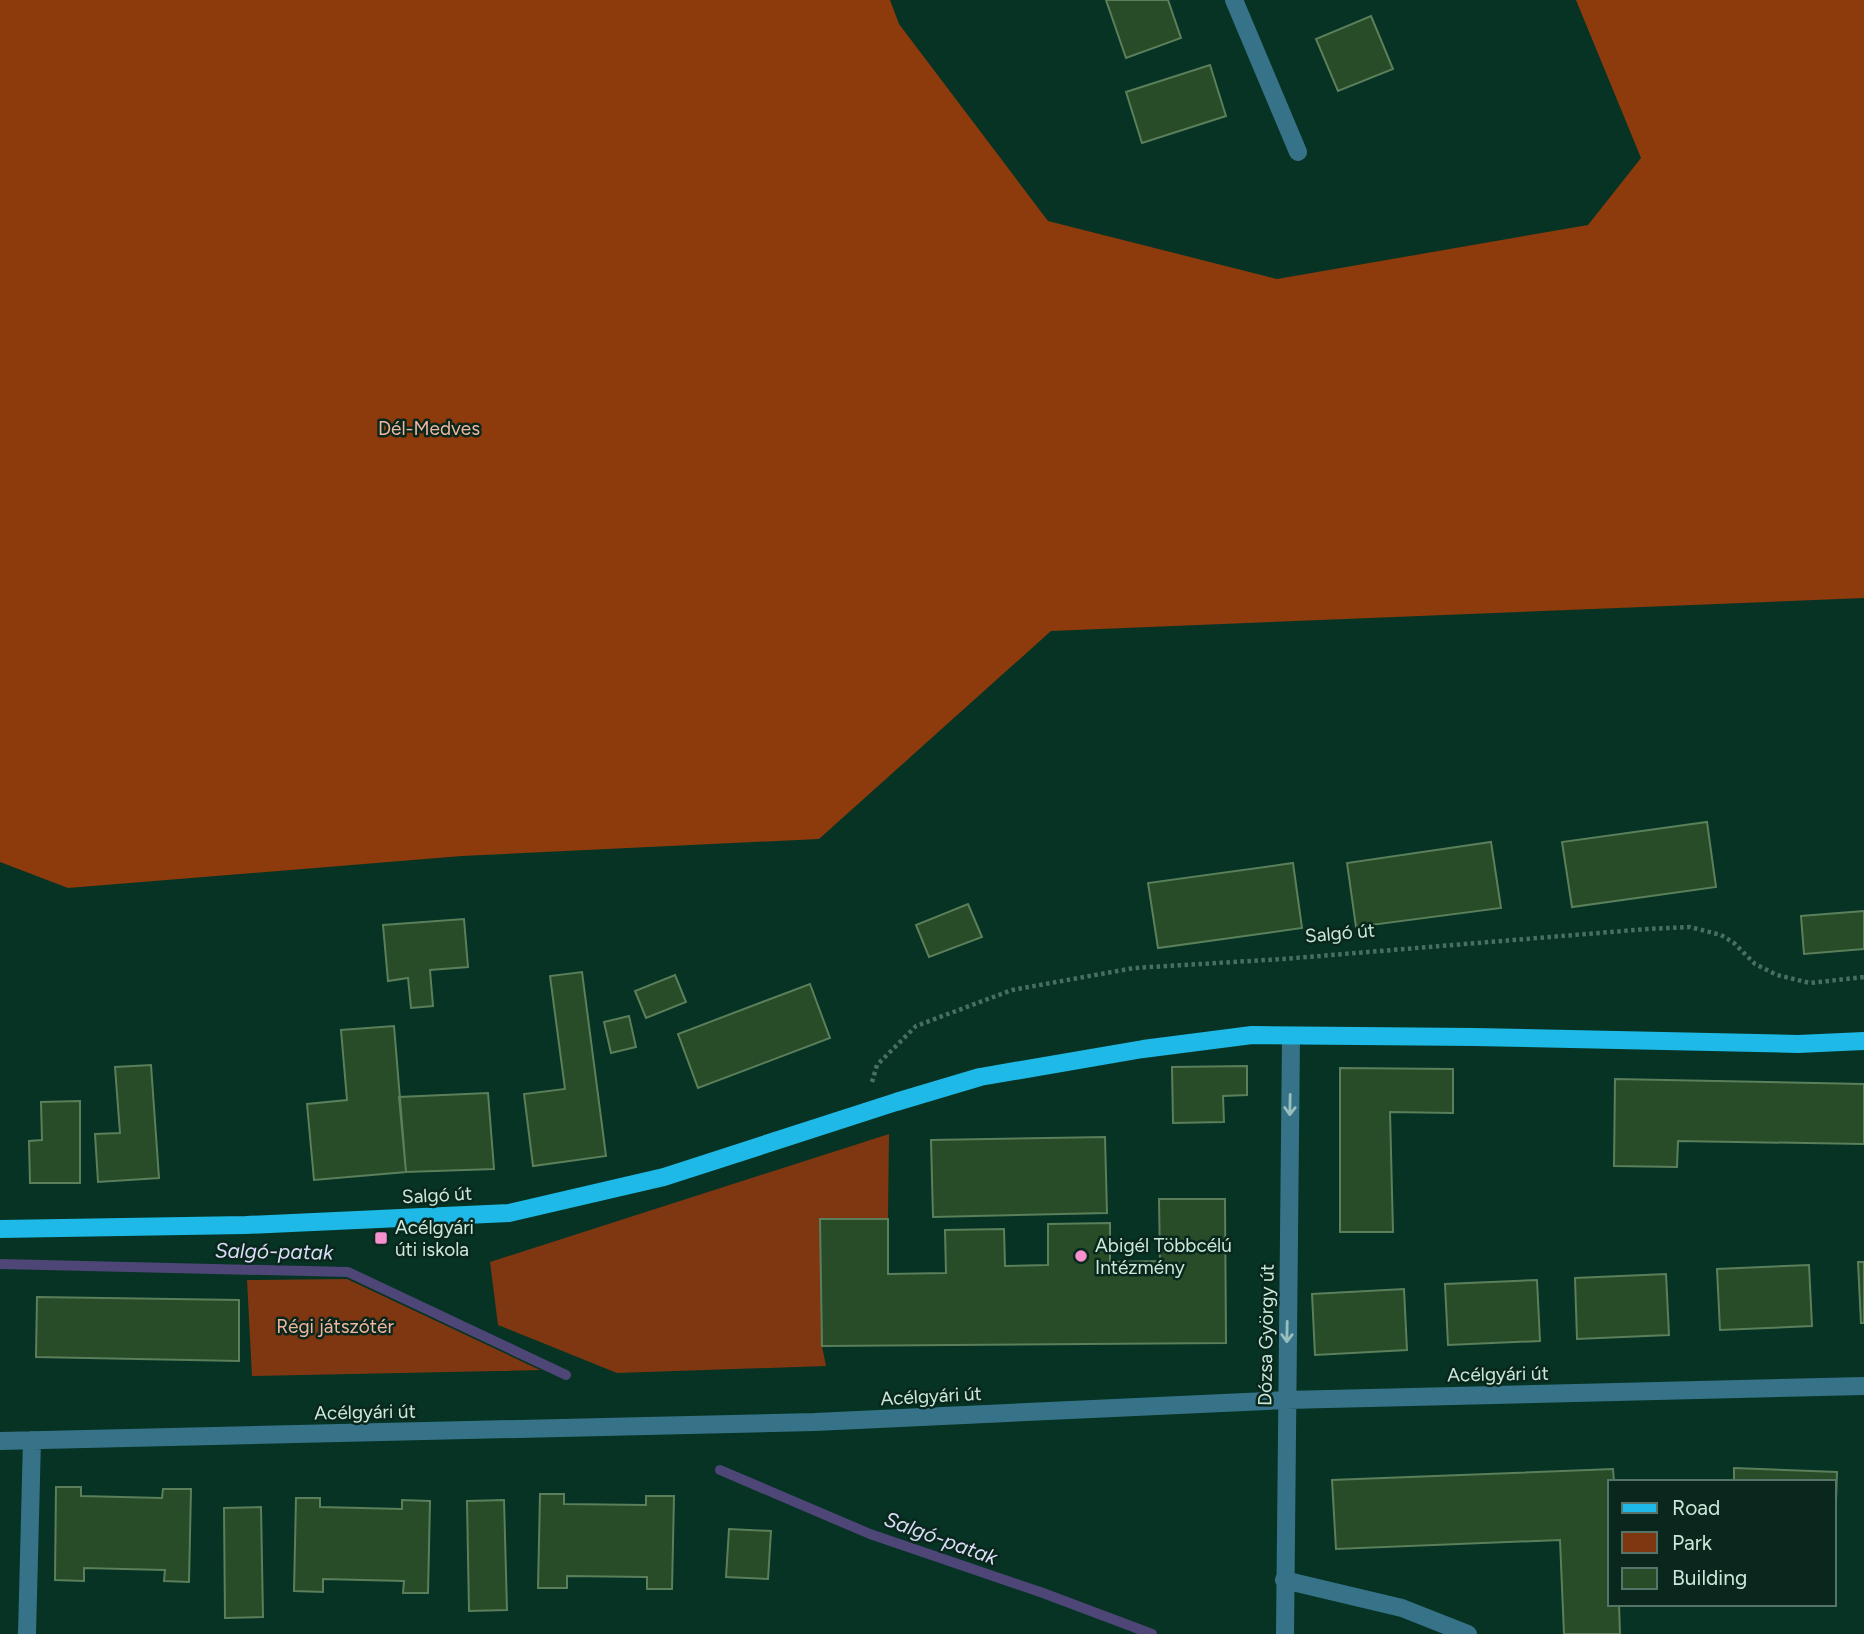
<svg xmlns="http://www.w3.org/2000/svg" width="1864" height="1634" font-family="Figtree,sans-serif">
  <rect width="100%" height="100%" fill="#063323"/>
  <path fill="#7f3712" d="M889,1134L888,1219H820L822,1346L826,1366L617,1373L498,1325L490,1262Z
    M347,1279L540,1370L252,1376L247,1280Z"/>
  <path fill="#8d3a0c" d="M0,0H890L899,24L1048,221L1277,279L1588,225L1641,158L1576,0H1864V598L1051,631L819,839L462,856L68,888L0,862Z"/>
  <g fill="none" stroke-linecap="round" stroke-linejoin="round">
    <path stroke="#4d4676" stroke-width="10" d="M0,1264L348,1272L566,1375
      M720,1470L870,1534L1043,1593L1152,1634"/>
  </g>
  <path fill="#284b28" stroke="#5a7f5a" stroke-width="2" d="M1106,0H1168L1181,38L1126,58Z
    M1371,16L1393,69L1338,91L1316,39Z
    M1210,65L1226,116L1142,143L1126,92Z
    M1707,822L1716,887L1572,907L1562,842Z
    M1491,842L1501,908L1356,927L1347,863Z
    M1293,863L1302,928L1158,948L1148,883Z
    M968,904L982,937L929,957L916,925Z
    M1864,911V949L1804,954L1801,916Z
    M464,919L468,967L430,970L433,1006L411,1008L408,978L388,981L383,925Z
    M582,972L606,1156L533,1166L524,1094L565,1089L550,976Z
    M675,975L686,1002L646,1018L635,991Z
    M810,984L830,1038L698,1088L678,1034Z
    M629,1016L636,1047L611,1053L604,1022Z
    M394,1026L406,1172L314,1180L307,1104L347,1100L341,1030Z
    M151,1065L159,1178L98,1182L95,1134L120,1133L115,1067Z
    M1247,1066V1095L1223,1096L1224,1122L1173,1123L1172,1067Z
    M1340,1068L1453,1069V1113L1390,1112L1393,1232H1340Z
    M1615,1079L1864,1084V1144L1678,1141L1677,1167L1614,1166Z
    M488,1093L494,1169L406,1172L399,1097Z
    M80,1101V1183H30L29,1141L42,1140L41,1102Z
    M1105,1137L1107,1213L933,1217L931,1140Z
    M1159,1199H1225L1226,1343L822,1346L820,1219H888V1274L946,1273L945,1230L1004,1229L1005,1266L1048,1265V1224L1110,1223V1262L1160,1261Z
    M1858,1262H1864V1323H1861Z
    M1809,1265L1812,1326L1720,1330L1717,1269Z
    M1666,1274L1669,1335L1577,1339L1575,1278Z
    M1537,1280L1540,1341L1448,1345L1445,1284Z
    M1404,1289L1407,1350L1315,1355L1312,1294Z
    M37,1297L239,1300V1361L36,1357Z
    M1734,1468L1837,1472L1835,1530L1834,1482H1734Z
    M1613,1469L1614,1482H1610V1604H1619L1620,1634H1564L1560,1540L1336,1549L1332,1480Z
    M56,1487H81V1496L162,1498L163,1489H191L189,1582L164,1581L165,1570L84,1568V1581L55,1580Z
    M540,1494H564V1504L646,1505V1496H674L672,1589H647V1577L567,1576V1588H538Z
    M296,1498H320V1507L402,1509V1500L430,1501L428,1593H403L404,1581L323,1579V1592L294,1591Z
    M504,1500L507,1610L469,1611L467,1501Z
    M261,1507L263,1617L225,1618L224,1508Z
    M729,1529L771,1531L768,1579L726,1577Z"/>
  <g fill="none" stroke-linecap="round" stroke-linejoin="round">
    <path stroke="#487060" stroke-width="4.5" stroke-dasharray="3.5 3.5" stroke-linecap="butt" d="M872,1082L877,1065L916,1026L1012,990L1134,968L1283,959L1647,929L1690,927L1721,935L1734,943L1755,964L1777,975L1810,983L1864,977"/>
    <path stroke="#377388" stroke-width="18" d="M1234,0L1298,152
      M0,1441L815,1422L1286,1400L1864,1386
      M1284,1580L1402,1608L1468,1634
      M27,1634L32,1440
      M1285,1634L1291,1037"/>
    <path stroke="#1eb9e6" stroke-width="18" d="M0,1229L246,1225L509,1213L664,1177L896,1102L980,1077L1143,1049L1252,1035L1474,1037L1798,1044L1864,1041"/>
  </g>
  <defs><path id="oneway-shaft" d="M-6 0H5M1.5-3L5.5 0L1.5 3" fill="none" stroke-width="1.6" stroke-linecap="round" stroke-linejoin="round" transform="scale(1.75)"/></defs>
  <g stroke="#98bfbd">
    <use href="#oneway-shaft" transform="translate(1290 1105) rotate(91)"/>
    <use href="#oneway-shaft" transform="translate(1287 1332) rotate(91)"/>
  </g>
  <g fill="#f790ce" stroke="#09271c" stroke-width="2.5">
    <rect x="374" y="1231" width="14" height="14" rx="3.5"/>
    <circle cx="1081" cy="1256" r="7"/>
  </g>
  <g text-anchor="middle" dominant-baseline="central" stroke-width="5" stroke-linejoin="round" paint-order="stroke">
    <g font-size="19" fill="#f0b79f" stroke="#09271c">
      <text x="429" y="428">Dél-Medves</text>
      <text x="335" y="1326">Régi játszótér</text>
    </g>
    <g font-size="19" fill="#cce8da" stroke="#09271c">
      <text transform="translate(1340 933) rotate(-5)">Salgó út</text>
      <text transform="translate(437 1195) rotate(-3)">Salgó út</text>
      <text transform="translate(1266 1335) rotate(-89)">Dózsa György út</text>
      <text transform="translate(1498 1374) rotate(-1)">Acélgyári út</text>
      <text transform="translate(931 1396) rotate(-3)">Acélgyári út</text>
      <text transform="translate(365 1412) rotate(-1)">Acélgyári út</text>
    </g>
    <g font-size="19" fill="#cce8da" stroke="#09271c" text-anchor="start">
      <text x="395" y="1227">Acélgyári<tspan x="395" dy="22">úti iskola</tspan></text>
      <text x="1095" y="1245">Abigél Többcélú<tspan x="1095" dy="22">Intézmény</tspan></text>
    </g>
    <g font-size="21" font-style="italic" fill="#dbdcf7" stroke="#09271c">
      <text transform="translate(274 1251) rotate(1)">Salgó-patak</text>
      <text transform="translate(941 1538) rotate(20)">Salgó-patak</text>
    </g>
  </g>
  <rect x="1608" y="1480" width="228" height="126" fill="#09271c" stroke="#577468" stroke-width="2"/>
  <rect x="1622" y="1503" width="35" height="10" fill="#1eb9e6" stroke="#577468" stroke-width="2"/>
  <text x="1672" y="1515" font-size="21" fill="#cce8da">Road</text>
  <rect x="1622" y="1532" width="35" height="21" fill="#7f3712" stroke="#577468" stroke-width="2"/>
  <text x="1672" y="1550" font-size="21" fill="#cce8da">Park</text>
  <rect x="1622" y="1568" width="35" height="21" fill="#284b28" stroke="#577468" stroke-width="2"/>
  <text x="1672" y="1585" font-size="21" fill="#cce8da">Building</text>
</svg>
